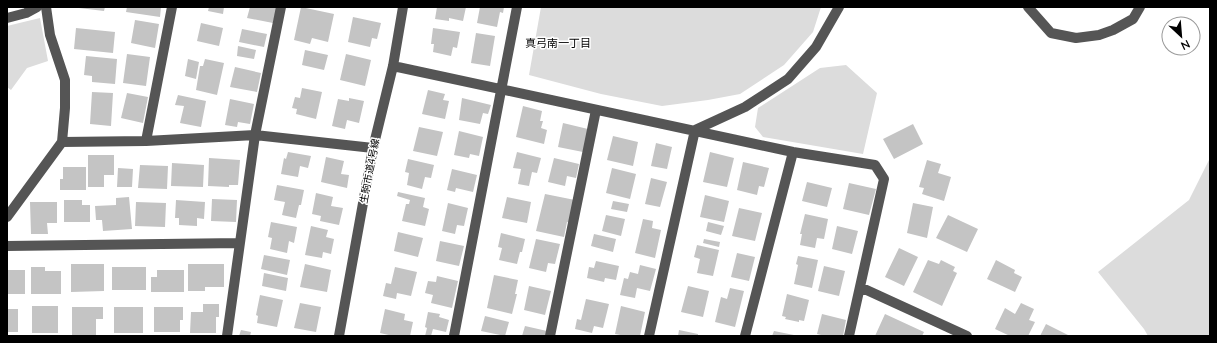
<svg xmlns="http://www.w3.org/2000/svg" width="1217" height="343" font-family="Lato,'Noto Sans JP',sans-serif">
  <rect width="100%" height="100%" fill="#fff"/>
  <path fill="#dcdcdc" d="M541,7H821L813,32L784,65L740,94L708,100L662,106L601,94L529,75Z
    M40,18L48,61L27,68L11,90L7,87V26Z
    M846,65L877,93L863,154L763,137L755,127L758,108L820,68Z
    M1210,158V336H1148L1144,329L1098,272L1189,200Z"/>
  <path fill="#c4c4c4" d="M79,7H105L104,11L79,8Z
    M127,7H161L160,17L126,12Z
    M209,7H224L223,14L208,11Z
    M250,7H277L273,23L247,18Z
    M301,7L334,14L328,42L312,38L310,44L294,40Z
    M437,7H466L463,21L449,18V21L435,19Z
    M480,7H504L503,13L500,12L497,27L477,23Z
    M353,17L381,23L377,39L372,38L370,47L348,42Z
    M135,20L159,24L155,48L131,43Z
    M201,23L223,28L219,46L197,41Z
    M76,28L115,32L113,53L74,49Z
    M433,28L460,32L457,48L453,47L451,56L433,52L434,44H431Z
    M242,29L267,34L264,47L239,42Z
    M476,33L495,36L490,66L471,63Z
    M238,46L256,50L254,59L237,56Z
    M305,50L328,55L324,70L302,65Z
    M127,54L150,57L146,86L123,83Z
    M346,54L371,60L365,86L340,80Z
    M86,56L117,59L115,84L92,82V76L84,75Z
    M188,59L199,62L196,79L185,76Z
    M205,59L224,63L217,95L196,90L200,66H203Z
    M235,67L261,73L257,92L230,87Z
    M302,88L322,92L316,119L296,114L297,109L292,108L295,97L300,98Z
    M428,90L445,94L443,100L449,101L445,119L422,114Z
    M92,92L113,93L111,126L90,124Z
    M127,93L148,97L143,123L121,118Z
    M178,95L206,101L201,127L180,123L184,106L175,105Z
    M349,98L364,101L359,123L347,120L345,129L332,126L338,99L349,101Z
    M462,98L491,105L488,114L483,113L480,124L459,120Z
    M230,99L254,104L250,124L238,122L237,127L225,125Z
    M523,106L542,111L540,121H543L541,128L547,130L544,144L516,137Z
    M563,123L588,129L583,152L558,147Z
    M913,124L923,144L894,159L883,139Z
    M419,127L443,132L437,156L413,151Z
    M459,131L483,137L479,156L470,154L469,158L454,155Z
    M613,136L638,142L633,166L607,160Z
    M656,143L672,147L667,169L651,166Z
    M288,152L311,156L308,168L300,166L298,177L281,174L284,158L286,159Z
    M517,152L541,158L537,173L532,172L529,186L518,184L521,169L513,168Z
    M710,152L734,158L727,187L703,182Z
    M88,155H114V175H104V187H88Z
    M326,157L344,161L341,174L349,175L347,188L321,182Z
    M209,158L240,160L238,185H229V187L208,186Z
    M554,158L579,164L576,178L567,176L565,186L548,182Z
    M408,159L434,165L431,178L425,177L422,189L407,185L409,173L405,172Z
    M927,160L941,164L938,173L951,177L944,201L922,194L924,188L919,187Z
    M743,162L769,168L764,187L759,186L757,195L737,190Z
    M172,163L204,165L203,187L171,186Z
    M140,165L168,166L167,189L138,188Z
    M63,167H86V190H60V179H63Z
    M118,168L133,169L132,187H117Z
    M612,168L636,174L630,199L606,193Z
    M452,169L477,175L473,192L456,188L455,192L447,190Z
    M651,178L667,182L660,207L645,204Z
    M807,182L832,188L827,207L802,201Z
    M849,183L876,189L869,215L843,209Z
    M277,185L304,190L301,205H299L296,218L282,215L285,202L274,200Z
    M398,192L425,198L423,207L429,209L425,226L402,221L406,204H409L410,200L397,196Z
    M316,193L333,197L331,206L343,208L339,225L320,221L321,216L312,214Z
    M545,194L575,200L570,223L567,222L564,237L536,231Z
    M705,195L729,201L724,222L700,217Z
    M129,197L132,229L103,231L102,220H96L95,206L116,205V198Z
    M507,197L531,202L527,223L502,218Z
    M212,199L237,200L236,222L211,221Z
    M64,200H82V205H90V222H64Z
    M176,200L205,202L204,219L197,218V226L179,225V218H175Z
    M613,201L629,204L627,212L611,209Z
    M30,202H57V223H47L48,234H31Z
    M136,202L166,203L165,227L135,226Z
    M448,203L468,208L464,226L457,225L455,234L442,231Z
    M913,203L933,207L927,238L907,233Z
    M739,208L762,213L755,241L732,236Z
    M805,214L828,219L824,239L817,238L815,248L800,245L802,234H800Z
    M606,215L625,219L621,236L602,231Z
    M948,215L978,229L967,252L936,238Z
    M643,219L653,221L652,228L661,230L655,258L635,253Z
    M271,222L297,227L294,243L289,241L287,253L270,249L272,238L268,237Z
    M708,222L724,226L721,235L706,231Z
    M311,226L328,230L326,237L334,239L331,254L323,252L322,258L305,255Z
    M837,226L858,231L852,254L832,249Z
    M398,232L423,238L418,257L394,251Z
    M501,233L525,239L522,252H520L517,264L499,260L502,248L498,247Z
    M594,234L616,239L613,252L591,246Z
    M536,239L560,244L555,264L548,263L546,272L529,268Z
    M704,239L720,242L719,247L703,243Z
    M440,241L464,246L459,266L436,261Z
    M697,245L719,250L713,276L697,273L700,259L694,257Z
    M899,248L918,257L904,286L885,277Z
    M737,253L755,257L749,281L731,277Z
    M264,255L290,260L287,275L261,269Z
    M798,256L818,260L812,288L794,284L798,265L796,264Z
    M928,260L939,264L941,260L955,267L953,271L957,273L942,306L913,292Z
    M996,260L1015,270L1014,273L1022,277L1015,292L987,279Z
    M596,261L619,266L616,280L605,278L604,282L587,278L589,267L594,268Z
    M71,264H104V291L71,292Z
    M188,264H224V287H205V291H188Z
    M305,264L331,270L327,292L300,287Z
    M640,265L656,269L650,291L637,288L635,298L620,295L624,278L628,279L630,272L638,274Z
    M824,266L845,271L839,296L818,291Z
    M31,267H45V271H61V294H31Z
    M112,267H146V290H112Z
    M395,267L417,272L411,296L397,293L396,299L383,296L386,283L391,284Z
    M7,270H25V294H7Z
    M157,270H184V292H151V277H157Z
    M264,273L288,278L286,291L262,286Z
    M494,275L518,280L515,294H517L512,314L487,308Z
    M437,276L458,281L452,308L431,303L433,295L425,293L428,281L436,282Z
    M529,286L551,291L545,315L524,310Z
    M688,286L709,291L703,317L681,312Z
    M730,288L744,291L735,327L715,322L721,297L727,299Z
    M787,294L809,300L804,321L799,320V322L785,319L786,317L782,316Z
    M260,295L283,300L277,327L257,323L258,316L256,315Z
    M586,299L609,304L603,328L594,326L592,333L575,329L577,319L581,320Z
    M300,303L321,307L316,332L294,328Z
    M1021,303L1034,309L1029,320L1035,322L1028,336H1010L995,329L1005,308L1015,314Z
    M203,304H219V317H216V333H190L191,312H203Z
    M32,306H58V333H32Z
    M621,306L645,312L640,336H626L615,334Z
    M72,307H103V319H96V335H72Z
    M114,307H143V333H114Z
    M154,307H183V320H180V332H154Z
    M7,309H18V332H7Z
    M385,309L405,314L404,320L413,322L410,336H393L380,333Z
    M428,312L440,314L439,317L449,320L446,332L433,329L431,336H425L427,328L425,327Z
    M822,314L846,320L843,336H825L817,334Z
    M885,314L924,332L922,336H875Z
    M485,316L509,322L505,336L481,331Z
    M1046,324L1070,336H1040Z
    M525,326L547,331L545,336H522Z
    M241,330L251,332L250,336H239Z
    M679,330L698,334V336H678Z
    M774,331L794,335V336H772Z"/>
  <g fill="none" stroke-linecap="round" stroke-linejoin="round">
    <path stroke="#555" stroke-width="10" d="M46,7L50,35L65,80V108L62,142
      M1028,7L1051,33L1076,38L1099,35L1113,30L1133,19L1140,7
      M7,18L26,13L37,7
      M393,66L793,152L875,165L884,179L849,336
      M146,141L172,7
      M7,217L62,142L146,141L255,135L373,148
      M7,246L240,243
      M860,287L967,336
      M227,336L255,135L281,7
      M339,336L373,148L393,66L403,7
      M454,336L517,7
      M550,336L596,110
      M649,336L695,130L745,107L788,79L816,47L839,7
      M745,336L793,152"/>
  </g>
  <g text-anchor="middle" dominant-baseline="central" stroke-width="3" stroke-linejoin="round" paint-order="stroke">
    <g font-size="10" fill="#000" stroke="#fff">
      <text transform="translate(369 171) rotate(-79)">生駒市道4号線</text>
    </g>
    <g font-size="11" fill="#000" stroke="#fff">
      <text x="558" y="42">真弓南一丁目</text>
    </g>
  </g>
  <rect width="1217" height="343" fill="none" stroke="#000000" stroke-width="16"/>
  <g transform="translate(1181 36) rotate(154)"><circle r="19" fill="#ffffff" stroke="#999999"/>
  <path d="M0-3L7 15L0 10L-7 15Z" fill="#000000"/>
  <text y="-6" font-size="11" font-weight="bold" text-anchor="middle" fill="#000000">N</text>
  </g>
</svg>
